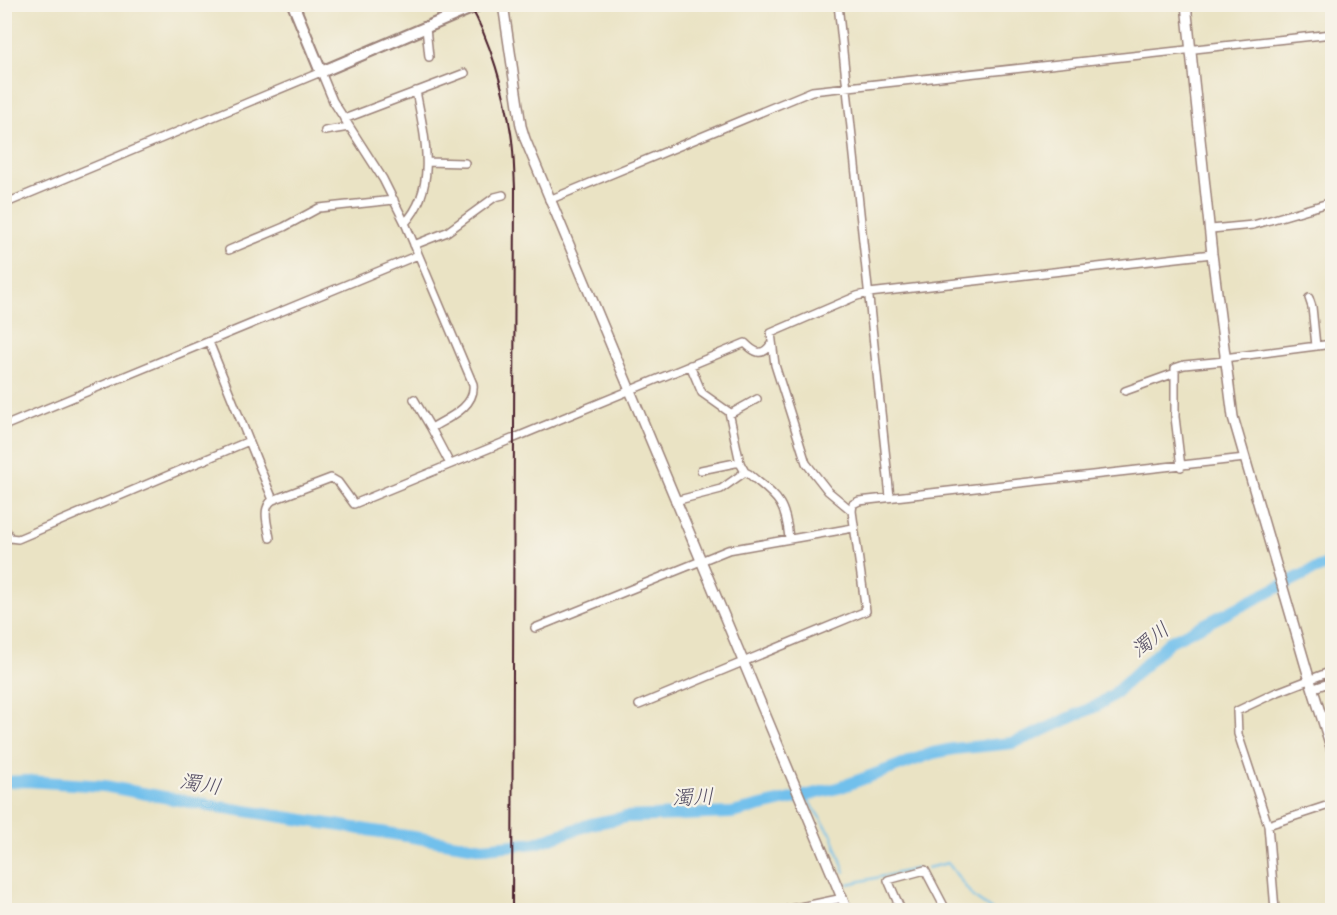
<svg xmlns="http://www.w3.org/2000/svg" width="1337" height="915" font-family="'Playpen Sans','Klee One',sans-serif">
  <rect width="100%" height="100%" fill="#f7f3e8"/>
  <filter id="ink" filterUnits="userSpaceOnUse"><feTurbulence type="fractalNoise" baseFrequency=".0167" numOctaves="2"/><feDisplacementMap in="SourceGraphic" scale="12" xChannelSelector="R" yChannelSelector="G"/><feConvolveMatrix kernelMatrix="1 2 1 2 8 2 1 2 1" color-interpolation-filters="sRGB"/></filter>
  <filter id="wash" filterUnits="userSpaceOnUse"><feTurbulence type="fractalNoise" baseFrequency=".008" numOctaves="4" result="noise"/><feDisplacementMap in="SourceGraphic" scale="24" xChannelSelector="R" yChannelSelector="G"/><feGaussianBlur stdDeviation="1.35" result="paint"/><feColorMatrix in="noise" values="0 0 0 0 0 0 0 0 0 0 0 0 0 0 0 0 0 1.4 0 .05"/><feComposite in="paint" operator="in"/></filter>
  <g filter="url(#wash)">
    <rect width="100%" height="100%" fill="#eae3c4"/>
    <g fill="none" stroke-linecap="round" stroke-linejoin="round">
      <path stroke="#71c0ec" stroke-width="2" d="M805,796L832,835L845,872
        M927,868L948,863L973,897L992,910
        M848,884L916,869"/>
      <path stroke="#71c0ec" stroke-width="12" d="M4,782L27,781L104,786L207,805L483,848L536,843L591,824L626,817L732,813L838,788L933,753L953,749L1012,743L1033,735L1098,705L1114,694L1169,642L1311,571L1332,563"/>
    </g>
  </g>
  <g filter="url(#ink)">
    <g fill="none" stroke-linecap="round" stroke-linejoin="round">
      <defs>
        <path id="minor" d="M232,4H237
          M838,4L890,497
          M426,28L429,57
          M344,119L465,73
          M325,131L349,127
          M427,162L465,163
          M549,200L812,91L1332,34
          M4,204L321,72L333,101L383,179L405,223L473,384C476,407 448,418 431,428L450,464
          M405,223C439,187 424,134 416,91
          M1211,229L1253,225L1332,202
          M414,245L447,232L495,197L503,195
          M229,250L284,227L319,208L394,200
          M1309,298L1312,307L1316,346
          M209,342L273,500
          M1224,358L1332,344
          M690,365L702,393L729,412L740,463L745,472
          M1125,391L1175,373
          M414,399L431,428
          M730,414L757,399
          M4,426L418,255
          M1181,467L1175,417V368L1184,365L1225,361
          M701,470L740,462
          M675,501L721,489L745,472L749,474C776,497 785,499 789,538
          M852,511L828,491L806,463L775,365L771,333L857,296L869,293L1212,254
          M4,527L10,538L18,539L249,441
          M270,538C268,526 261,507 273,500L331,478L338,482L354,504L745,343C754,352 762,358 771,344
          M535,628L728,550L853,528
          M1314,688L1332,682
          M639,705L866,611L852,511L853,504L859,501L1245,458
          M1268,825L1332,804
          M786,910L843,898
          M901,910L888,880L925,870L946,910
          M1275,910L1268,825L1238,734L1237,711L1275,693L1332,671"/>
        <path id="tertiary" d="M503,4L521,126L525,139L847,910
          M1186,4L1212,254L1233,417L1308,674L1332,750"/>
        <path id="secondary" d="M293,4L321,72L481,4"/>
      </defs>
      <use href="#minor" stroke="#9a8178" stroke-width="10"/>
      <use href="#tertiary" stroke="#9a8178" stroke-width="12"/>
      <use href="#secondary" stroke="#9a8178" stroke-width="14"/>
      <use href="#minor" stroke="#fff" stroke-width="7"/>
      <use href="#tertiary" stroke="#fff" stroke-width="9"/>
      <use href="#secondary" stroke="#fff" stroke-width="10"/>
      <path stroke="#4a1f2b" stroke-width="2" d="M469,4C490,39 505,93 511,133C514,151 514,170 515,188L512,910"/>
    </g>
  </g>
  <g text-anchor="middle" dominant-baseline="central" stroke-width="4.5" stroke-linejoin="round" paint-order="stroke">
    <g font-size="21" font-style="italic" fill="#564f65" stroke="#f7f3e8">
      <text transform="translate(1149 638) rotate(-38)">濁川</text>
      <text transform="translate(201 782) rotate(9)">濁川</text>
      <text transform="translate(693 795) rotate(-2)">濁川</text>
    </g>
  </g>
  <rect width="1337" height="915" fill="none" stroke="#f7f3e8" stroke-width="24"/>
</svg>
